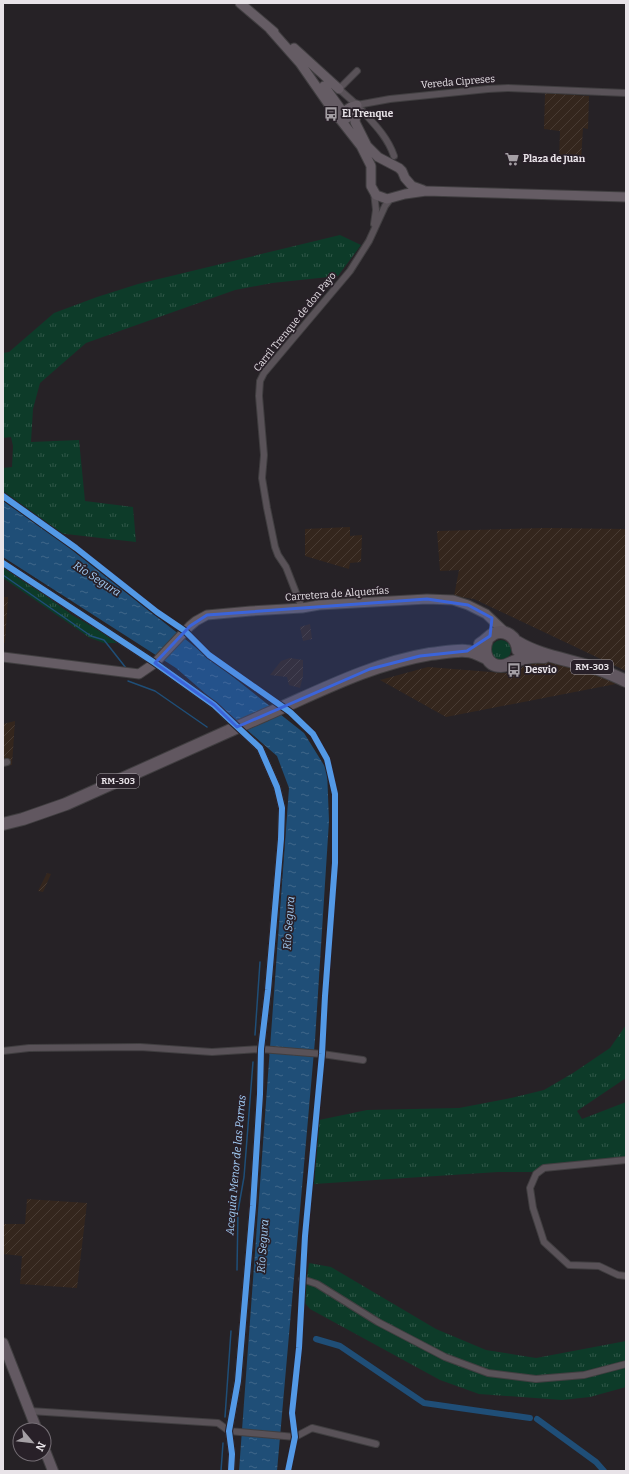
<svg xmlns="http://www.w3.org/2000/svg" width="629" height="1474" font-family="Bitter,serif">
  <defs>
    <pattern id="industrial-furrows" width="10" height="10" patternUnits="userSpaceOnUse"><rect width="10" height="10" fill="#34261d"/><path d="M-1 1l2-2M0 10L10 0M9 11l2-2" fill="none" stroke="#483b33"/></pattern>
    <pattern id="grass-tufts" width="24" height="20" patternUnits="userSpaceOnUse"><rect width="24" height="20" fill="#0d3b29"/><path d="M3 7l-1-3M5 7V3M7 7l1-3M15 17l-1-3M17 17v-4M19 17l1-3" fill="none" stroke="#305748"/></pattern>
    <pattern id="water-ripples" width="26" height="14" patternUnits="userSpaceOnUse"><rect width="26" height="14" fill="#1f4e77"/><path d="M2 4q2-2 4 0t4 0M15 11q2-2 4 0t4 0" fill="none" stroke="#40678a"/></pattern>
  </defs>
  <rect width="100%" height="100%" fill="#262226"/>
  <path fill="url(#industrial-furrows)" d="M545,93L589,96L588,129L583,128L581,160H559L560,131L544,129Z
    M350,527V536L362,535L361,562L350,563L349,569L305,556V529Z
    M545,528L626,529V671L474,599L454,596L459,570L440,571L437,531Z
    M3,597H8L5,643H3Z
    M310,624L312,639L303,641L300,627Z
    M290,658L303,660V676L300,688L289,685L287,677L270,675L281,661Z
    M541,661L568,666L621,683L446,717L380,680L428,667L515,674L527,663Z
    M15,721L12,765L3,766V724Z
    M47,873L51,874L43,892L38,891Z
    M27,1199L87,1203L77,1288L20,1284L22,1256L3,1254V1224H25Z"/>
  <path fill="url(#grass-tufts)" d="M340,235L361,245L338,276L272,283L235,290L86,343L40,383L33,409L31,442L79,440L85,501L133,507L136,542L57,533L3,494V468L12,467L13,446L11,437L3,438V353L9,352L54,313L97,297L138,284Z
    M3,564L72,615L121,643H104L90,638L3,578Z
    M491 650a10 10 0 1 1 20 0a10 10 0 1 1-20 0Z
    M626,1025V1078L577,1111L582,1119L626,1102V1157L531,1172H498L314,1184L319,1120L367,1110L459,1108L511,1098L544,1090L573,1073L610,1048Z
    M309,1263L331,1267L436,1329L486,1350L536,1358L626,1341V1387L590,1397L562,1400L479,1394L440,1380L310,1309L304,1302Z"/>
  <path fill="url(#water-ripples)" d="M3,501L57,538L304,733L327,770L329,821L315,1040L277,1471H239L289,788L277,756L176,668L3,557Z"/>
  <g fill="none" stroke-linecap="round" stroke-linejoin="round">
    <path stroke="#1f4e77" stroke-width="1.5" d="M3,575L91,636L104,640L126,668
      M128,681L155,691L207,727
      M255,1035L260,962
      M237,1270L238,1211L244,1177L253,1062
      M225,1417L231,1331
      M221,1471L223,1443"/>
    <path stroke="#1f4e77" stroke-width="6" d="M316,1339L340,1346L424,1403L530,1418
      M537,1419L596,1462L604,1471"/>
    <defs>
      <path id="street" d="M357,71L339,89L357,105
        M394,156C387,135 371,121 357,105L390,99L488,89L508,88L626,93
        M374,192L376,210L374,224
        M3,563L155,663L214,705L260,748L277,787L282,808L281,839L268,990L261,1049L260,1094L253,1206L238,1381L229,1431L232,1454L231,1471
        M302,608L286,567L278,555L275,547L267,508L262,478L264,455L259,396L260,381L264,373L350,271L369,241L385,206L391,198
        M3,763L7,762
        M3,1051L29,1048L140,1047L212,1052L261,1049L322,1054L363,1060
        M626,1160L544,1168L536,1174L530,1188L533,1208L544,1242L569,1265L599,1266L618,1275L626,1276
        M302,1279L317,1284L378,1322L445,1357L488,1373L536,1379L584,1375L626,1364
        M30,1411L218,1423L229,1431L295,1437L312,1428L376,1444"/>
      <path id="secondary" d="M240,3L274,32
        M270,29L300,63L332,109L361,146L371,166V186L376,195L387,199L405,194L426,191L626,197
        M294,48L339,89
        M324,86L347,118
        M344,119C342,110 349,107 357,105L355,122L367,146
        M363,142L378,157L399,168L402,171L405,178L412,186L423,190
        M3,657L139,674L155,663L190,626L196,621L207,615L251,611L302,608L319,605L427,599L453,600L468,605L486,614L506,633"/>
      <path id="primary" d="M3,1343L37,1430
        M44,1448L53,1471"/>
      <path id="highway" d="M487,640C482,652 487,666 501,666C506,666 508,664 513,662C522,658 534,656 544,657
        M517,642C540,656 566,659 591,667C603,670 615,676 626,681
        M480,644C485,641 488,637 493,634C505,628 517,637 518,650
        M265,715C320,691 371,664 430,654C442,653 455,650 466,651C473,651 480,655 486,658
        M3,824L23,819L66,804L231,730"/>
    </defs>
    <use href="#street" stroke="#403e40" stroke-width="8"/>
    <use href="#secondary" stroke="#403e40" stroke-width="11"/>
    <use href="#primary" stroke="#403e40" stroke-width="12"/>
    <use href="#highway" stroke="#403e40" stroke-width="14"/>
    <use href="#street" stroke="#595258" stroke-width="6"/>
    <use href="#secondary" stroke="#655c64" stroke-width="9"/>
    <use href="#primary" stroke="#635962" stroke-width="10"/>
    <use href="#highway" stroke="#615760" stroke-width="12"/>
    <defs>
      <path id="highway-bridge" d="M231,730L265,715"/>
    </defs>
    <use href="#highway-bridge" stroke="#403e40" stroke-width="14" stroke-linecap="butt"/>
    <use href="#highway-bridge" stroke="#615760" stroke-width="12"/>
    <defs>
      <path id="cycleway" d="M3,496L76,548L157,612L185,631L209,655L290,712L313,734L327,759L335,794V863L325,996L322,1054L305,1236L299,1348L292,1413L295,1437L288,1471
        M3,563L155,663L214,705L260,748L277,787L282,808L281,839L268,990L261,1049L260,1094L253,1206L238,1381L229,1431L232,1454L231,1471"/>
    </defs>
    <use href="#cycleway" stroke="#282028" stroke-width="8"/>
    <use href="#cycleway" stroke="#5399e6" stroke-width="6"/>
  </g>
  <path fill="#3b64da" fill-opacity="0.2" stroke="#3b64da" stroke-width="3" stroke-linejoin="round" d="M427,599L468,605L492,618L490,636L467,651L420,656L370,669L237,727L214,705L155,663L190,626L207,615Z"/>
  <defs>
    <symbol id="bus-bare" viewBox="-9 -9 18 18"><path d="M-5-6H5V4H4V6H2V4H-2V6H-4V4H-5ZM-3.5-4V0h7V-4ZM-3.5 1.2v1.5H-2V1.2ZM2 1.2v1.5H3.5V1.2Z" fill="#a49fa4" stroke="#282028" stroke-width="2.5" paint-order="stroke"/></symbol>
    <symbol id="supermarket-bare" viewBox="-9 -9 18 18"><path d="M-6-5.5h2.5l.6 2H6L4.5 2H-2.5L-4.4-4H-6ZM-1.5 3.2a1.3 1.3 0 1 0 .1 0ZM3 3.2a1.3 1.3 0 1 0 .1 0Z" fill="#a49fa4" stroke="#282028" stroke-width="2.5" paint-order="stroke"/></symbol>
  </defs>
  <g fill-rule="evenodd">
    <use href="#bus-bare" x="321" y="104" width="20" height="20"/>
    <use href="#supermarket-bare" x="502" y="149" width="20" height="20"/>
    <use href="#bus-bare" x="504" y="660" width="20" height="20"/>
  </g>
  <g text-anchor="middle" dominant-baseline="central" stroke-width="3.5" stroke-linejoin="round" paint-order="stroke">
    <g fill="#282028" stroke="#aea8ae" stroke-width="1">
      <rect x="571" y="660" width="42" height="14" rx="3"/>
      <rect x="97" y="774" width="42" height="14" rx="3"/>
    </g>
    <g font-size="9" font-weight="bold" fill="#e8e3e8">
      <text x="592" y="667">RM-303</text>
      <text x="118" y="781">RM-303</text>
    </g>
    <g font-size="10" fill="#e8e3e8" stroke="#282028">
      <text transform="translate(458 82) rotate(-5)">Vereda Cipreses</text>
      <text transform="translate(295 322) rotate(-51)">Carril Trenque de don Payo</text>
      <text transform="translate(337 594) rotate(-4)">Carretera de Alquerías</text>
    </g>
    <g font-size="10" font-weight="bold" fill="#e8e3e8" stroke="#282028" text-anchor="start">
      <text x="342" y="114">El Trenque</text>
      <text x="523" y="159">Plaza de Juan</text>
      <text x="525" y="670">Desvio</text>
    </g>
    <g font-size="11" font-style="italic" fill="#a3cdf6" stroke="#282028">
      <text transform="translate(97 579) rotate(33)">Río Segura</text>
      <text transform="translate(289 923) rotate(-86)">Río Segura</text>
      <text transform="translate(236 1165) rotate(-85)">Acequia Menor de las Parras</text>
      <text transform="translate(263 1246) rotate(-86)">Río Segura</text>
    </g>
  </g>
  <rect width="629" height="1474" fill="none" stroke="#e8e3e8" stroke-width="8"/>
  <g transform="translate(32 1442) rotate(118)"><circle r="19" fill="#282028" stroke="#756e75"/>
  <path d="M0-3L7 15L0 10L-7 15Z" fill="#a49fa4"/>
  <text y="-6" font-size="11" font-weight="bold" text-anchor="middle" fill="#e8e3e8">N</text>
  </g>
</svg>
